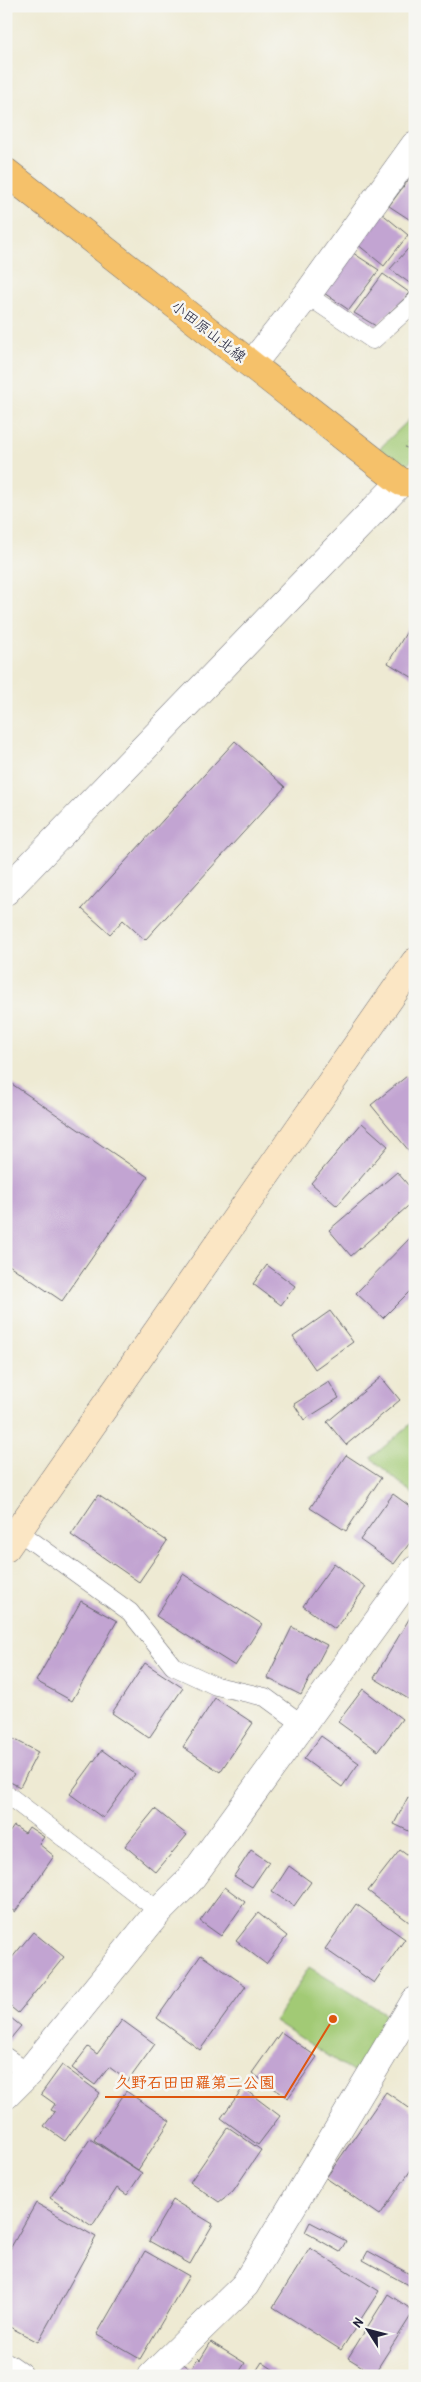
<svg xmlns="http://www.w3.org/2000/svg" width="421" height="2382" font-family="'Patrick Hand','Klee One',sans-serif">
  <rect width="100%" height="100%" fill="#f6f6f2"/>
  <filter id="ink" filterUnits="userSpaceOnUse"><feTurbulence type="fractalNoise" baseFrequency=".02" numOctaves="2"/><feDisplacementMap in="SourceGraphic" scale="10" xChannelSelector="R" yChannelSelector="G"/><feConvolveMatrix kernelMatrix="1 2 1 2 8 2 1 2 1" color-interpolation-filters="sRGB"/></filter>
  <filter id="wash" filterUnits="userSpaceOnUse"><feTurbulence type="fractalNoise" baseFrequency=".0096" numOctaves="4" result="noise"/><feDisplacementMap in="SourceGraphic" scale="20" xChannelSelector="R" yChannelSelector="G"/><feGaussianBlur stdDeviation="1.12" result="paint"/><feColorMatrix in="noise" values="0 0 0 0 0 0 0 0 0 0 0 0 0 0 0 0 0 1.4 0 .05"/><feComposite in="paint" operator="in"/></filter>
  <g filter="url(#wash)">
    <rect width="100%" height="100%" fill="#eeead3"/>
    <path fill="#a2ca75" stroke="#627658" d="M415,414V456L402,472L377,451Z
      M414,1421L415,1422V1496L371,1458Z
      M309,1967L391,2017L356,2074L275,2021Z"/>
    <g id="blocks">
      <path fill="#c2a4d2" d="M415,171V223L389,206Z
        M380,212L408,235L384,266L357,244Z
        M415,241V287L390,269Z
        M350,251L379,270L349,310L321,291Z
        M383,274L410,293L376,326L354,313Z
        M415,618V679L388,663Z
        M235,741L285,787L145,940L123,920L110,934L82,909Z
        M407,1076L415,1085V1158L371,1105Z
        M6,1080L148,1177L62,1301L6,1263Z
        M362,1123L388,1146L337,1206L311,1183Z
        M397,1172L415,1193V1200L351,1256L329,1230Z
        M415,1233V1286L383,1318L356,1293Z
        M267,1265L295,1286L281,1305L253,1284Z
        M330,1311L353,1342L315,1369L293,1337Z
        M381,1377L400,1400L346,1445L327,1422Z
        M329,1382L339,1398L304,1420L294,1404Z
        M346,1455L381,1478L346,1531L310,1508Z
        M393,1494L415,1510V1536L394,1564L360,1540Z
        M98,1495L167,1541L139,1582L71,1535Z
        M334,1563L366,1587L335,1629L303,1606Z
        M183,1574L262,1624L235,1666L156,1616Z
        M81,1601L117,1621L72,1701L36,1681Z
        M415,1609V1703L374,1678Z
        M292,1627L327,1645L301,1695L267,1678Z
        M145,1663L183,1688L149,1738L112,1713Z
        M363,1689L402,1719L378,1751L338,1722Z
        M215,1698L253,1723L220,1772L183,1747Z
        M6,1735L38,1752L20,1787L6,1780Z
        M321,1736L359,1763L342,1787L304,1759Z
        M102,1750L135,1774L103,1818L70,1794Z
        M408,1797L415,1801V1834L394,1824Z
        M155,1809L187,1835L156,1872L125,1846Z
        M14,1826L25,1833L29,1827L44,1837L39,1844L54,1856L15,1912L6,1906V1837Z
        M251,1850L269,1862L252,1887L234,1876Z
        M400,1850L415,1861V1915L409,1922L368,1891Z
        M289,1866L311,1882L294,1906L272,1892Z
        M225,1887L245,1902L221,1936L200,1921Z
        M356,1904L405,1939L374,1983L325,1949Z
        M258,1913L287,1936L266,1964L236,1941Z
        M33,1932L64,1957L18,2013L6,2003V1965Z
        M201,1955L246,1986L200,2050L157,2018Z
        M6,2014L21,2026L6,2044Z
        M122,2020L155,2044L128,2081L109,2067L95,2085L72,2068L88,2047L97,2054Z
        M281,2032L317,2057L288,2098L252,2073Z
        M62,2065L100,2093L65,2141L44,2126L55,2112L51,2110L55,2104L41,2094Z
        M243,2088L280,2116L258,2145L221,2118Z
        M126,2091L170,2121L138,2170L94,2140Z
        M386,2092L415,2112V2164L380,2215L326,2178Z
        M228,2127L261,2150L233,2191L219,2202L190,2182Z
        M90,2139L142,2173L127,2195L117,2188L92,2226L50,2198Z
        M173,2200L213,2224L190,2264L149,2241Z
        M36,2203L96,2237L38,2342L6,2325V2256Z
        M310,2222L346,2241L340,2252L305,2232Z
        M310,2248L379,2291L341,2350L273,2307Z
        M145,2251L189,2276L140,2359L97,2334Z
        M368,2251L415,2277V2289L363,2260Z
        M388,2294L414,2311L374,2374L348,2358Z
        M211,2342L245,2363L237,2376H174L182,2363L191,2369L198,2358L200,2360Z
        M262,2362L283,2376H253Z"/>
    </g>
  </g>
  <g filter="url(#ink)">
    <use href="#blocks" fill-opacity="0" stroke="#696870" stroke-width="1"/>
    <g fill="none" stroke-linecap="round" stroke-linejoin="round">
      <defs>
        <path id="lane" d="M307,295L373,340L415,302
          M18,1531L130,1612L173,1666L216,1686L265,1697L302,1724
          M9,1796L159,1911
          M6,2057L28,2073"/>
        <path id="street" d="M252,364L307,295L415,145
          M6,891L401,482
          M6,2095L28,2073L159,1911L189,1881L415,1570
          M6,2367L19,2376
          M152,2376L245,2285L415,2001"/>
        <path id="secondary" d="M6,1548L415,962"/>
        <path id="primary" d="M6,172L401,482L415,483"/>
      </defs>
      <use href="#lane" stroke="#696870" stroke-width="19"/>
      <use href="#street" stroke="#696870" stroke-width="29"/>
      <use href="#secondary" stroke="#696870" stroke-width="29"/>
      <use href="#primary" stroke="#696870" stroke-width="29"/>
      <path stroke="#696870" stroke-width="3" stroke-dasharray="1 4" stroke-linecap="butt" d="M406,448L415,436"/>
      <use href="#lane" stroke="#fff" stroke-width="18"/>
      <use href="#street" stroke="#fff" stroke-width="28"/>
      <use href="#secondary" stroke="#fbe6c4" stroke-width="28"/>
      <use href="#primary" stroke="#f5c16b" stroke-width="28"/>
    </g>
  </g>
  <g text-anchor="middle" dominant-baseline="central" stroke-width="5" stroke-linejoin="round" paint-order="stroke">
    <g font-size="15" fill="#22223b" stroke="#f6f6f2">
      <text transform="translate(209 331) rotate(38)">小田原山北線</text>
    </g>
  </g>
  <path fill="none" stroke="#de560e" stroke-width="2" d="M333 2019L285 2097H105"/>
  <circle fill="#de560e" stroke="#f6f6f2" stroke-width="2" cx="333" cy="2019" r="5"/>
  <g font-size="16" text-anchor="middle" font-weight="bold" fill="#de560e" stroke="#f6f6f2" stroke-width="5" stroke-linejoin="round" paint-order="stroke">
    <text x="195" y="2088">久野石田田羅第二公園</text>
  </g>
  <rect width="421" height="2382" fill="none" stroke="#f6f6f2" stroke-width="25"/>
  <g transform="translate(368 2330) rotate(306)" stroke="#f6f6f2" stroke-width="4" paint-order="stroke">
  <path d="M0-4L9 19L0 12L-9 19Z" fill="#22223b"/>
  <text y="-8" font-size="14" font-weight="bold" text-anchor="middle" fill="#22223b">N</text>
  </g>
</svg>
